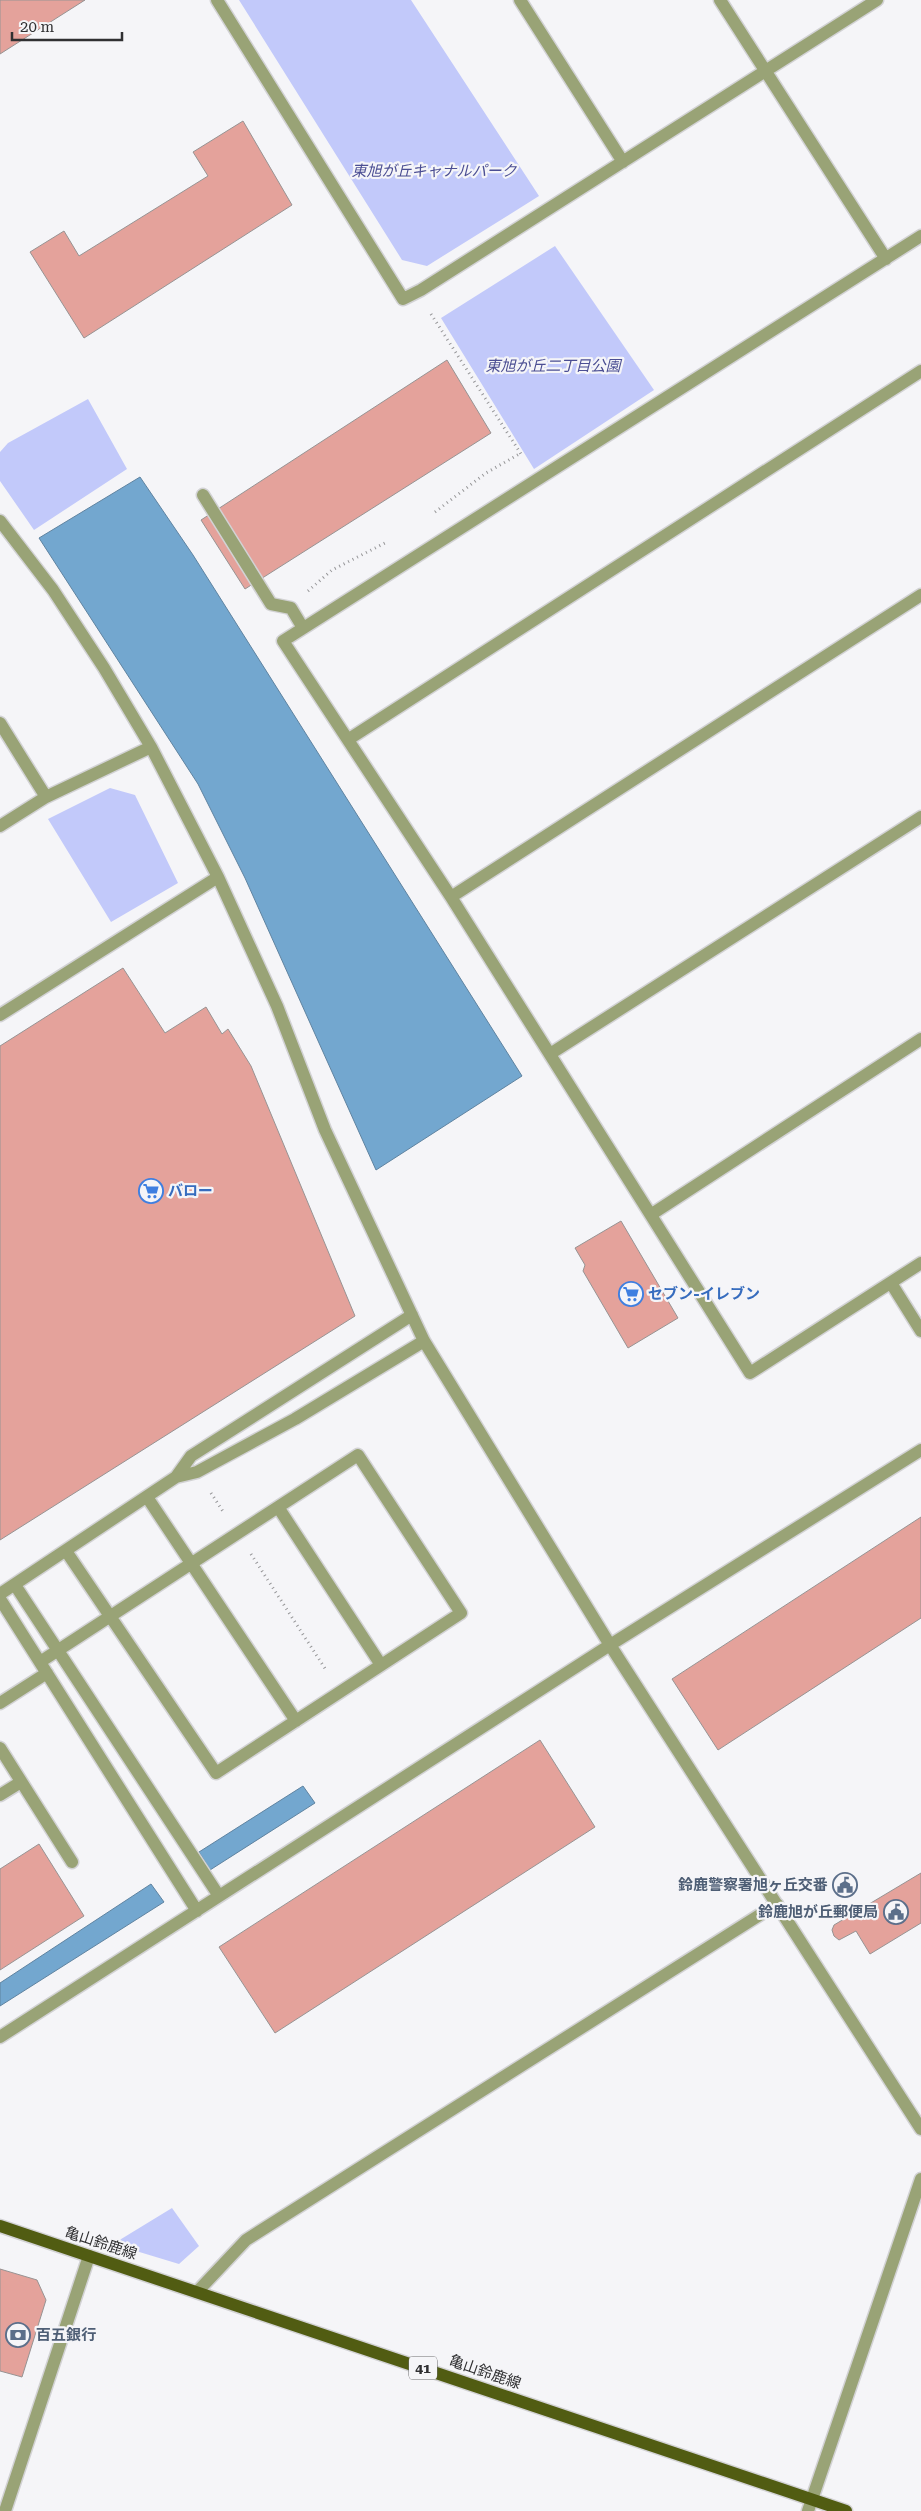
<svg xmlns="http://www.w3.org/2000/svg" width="921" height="2511" font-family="'Roboto Serif','Noto Sans JP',serif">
  <rect width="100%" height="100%" fill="#f5f5f8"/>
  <path fill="#c2c9fa" d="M239,0H411L539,196L427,266L402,260Z
    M555,246L654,390L534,469L441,318Z
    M88,399L127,469L34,530L0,481V452L8,443Z
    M110,788L135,795L178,883L111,922L48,819Z
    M172,2208L199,2246L179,2264L113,2244Z"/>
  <path fill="#73a7cf" stroke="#5f83a0" d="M140,477L193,555L522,1076L376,1170L245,878L198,784L39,538Z
    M303,1786L315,1803L210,1870L199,1852Z
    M151,1884L164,1902L0,2006V1983Z"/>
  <path fill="#e4a29b" stroke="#979393" d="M0,0H85L0,54Z
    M243,121L292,205L84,338L30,252L64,231L79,256L208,176L193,152Z
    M447,360L491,433L245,589L201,520Z
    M123,968L165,1033L206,1007L222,1034L228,1029L251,1066L355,1316L0,1540V1046Z
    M621,1221L678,1318L628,1348L583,1271L585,1265L575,1248Z
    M921,1517V1618L718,1750L672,1679Z
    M540,1740L595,1827L275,2033L219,1947Z
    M39,1844L84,1916L0,1970V1869Z
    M921,1873V1923L870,1954L856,1931L839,1940L834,1936L832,1930L834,1925Z
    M0,2269L37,2280L46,2300L22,2377L0,2371Z"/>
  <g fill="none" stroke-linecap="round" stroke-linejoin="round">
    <defs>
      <path id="minor" d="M217,0L403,299L421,290L877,0
        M520,0L623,162
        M720,0L886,259
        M921,236L283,641L451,897L750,1373L921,1263
        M203,495L271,604L291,608L303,628
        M0,521L53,590L104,668L151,747L218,877L277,1006L325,1130L424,1341L610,1645L921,2129
        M0,723L46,797
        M349,739L921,371
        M0,826L46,797L151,747
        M451,897L921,595
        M0,1015L218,877
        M550,1054L921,817
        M652,1214L921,1039
        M891,1283L921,1331
        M176,1477L197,1472L295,1419L424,1341
        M147,1497L296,1721
        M278,1507L381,1665
        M15,1585L219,1896
        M0,1594L176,1477L191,1456L412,1315
        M0,1599L197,1911
        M40,1662L358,1455L461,1613L216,1773L66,1551
        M0,1703L47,1673
        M0,1748L72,1862
        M0,1795L21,1782
        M0,2037L610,1645L921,1450
        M197,2292L246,2240L777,1904
        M5,2511L89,2256
        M808,2511L921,2179"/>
      <path id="major" d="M0,2226L846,2511"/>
    </defs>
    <use href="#minor" stroke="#d2d2d4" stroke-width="15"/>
    <use href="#major" stroke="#d2d2d4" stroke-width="15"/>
    <path stroke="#969698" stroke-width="3" stroke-dasharray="1 4" stroke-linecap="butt" d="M431,314L521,454
      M435,512L486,473L521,453
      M308,591L332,570L387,542
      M211,1493L224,1513
      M251,1554L326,1670"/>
    <use href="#minor" stroke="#99a376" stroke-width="12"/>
    <use href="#major" stroke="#515c12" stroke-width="12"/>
  </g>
  <defs>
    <symbol id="supermarket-ring" viewBox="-11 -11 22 22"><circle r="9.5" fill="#f5f5f8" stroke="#3f7fe0" stroke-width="1.5"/><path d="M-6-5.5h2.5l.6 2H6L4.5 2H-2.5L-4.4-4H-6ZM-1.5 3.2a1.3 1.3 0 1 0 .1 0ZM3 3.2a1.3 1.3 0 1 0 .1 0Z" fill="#3f7fe0"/></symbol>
    <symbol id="civic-ring" viewBox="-11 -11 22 22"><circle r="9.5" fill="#f5f5f8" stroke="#5c6f8a" stroke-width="1.5"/><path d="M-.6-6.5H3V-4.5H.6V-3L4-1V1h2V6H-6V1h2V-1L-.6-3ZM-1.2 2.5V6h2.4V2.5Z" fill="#5c6f8a"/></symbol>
    <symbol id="bank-ring" viewBox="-11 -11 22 22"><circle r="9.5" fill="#f5f5f8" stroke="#5c6f8a" stroke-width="1.5"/><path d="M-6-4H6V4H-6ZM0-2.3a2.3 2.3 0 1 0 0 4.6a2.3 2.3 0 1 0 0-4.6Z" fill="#5c6f8a"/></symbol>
  </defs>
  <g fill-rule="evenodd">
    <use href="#supermarket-ring" x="137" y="1177" width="28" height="28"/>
    <use href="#supermarket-ring" x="617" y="1280" width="28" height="28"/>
    <use href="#civic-ring" x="831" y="1871" width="28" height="28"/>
    <use href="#civic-ring" x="882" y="1898" width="28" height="28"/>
    <use href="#bank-ring" x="4" y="2321" width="28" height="28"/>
  </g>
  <g text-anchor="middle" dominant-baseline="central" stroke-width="4.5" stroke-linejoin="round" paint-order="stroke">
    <rect fill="#f5f5f8" stroke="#6b6b6d" stroke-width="1" x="409" y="2356.5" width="28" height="23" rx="4"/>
    <g font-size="14" font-weight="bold" fill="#303032">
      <text x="423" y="2368">41</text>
    </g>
    <g font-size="15" font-style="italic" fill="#4b4e93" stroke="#f5f5f8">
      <text x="434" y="171">東旭が丘キャナルパーク</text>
      <text x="553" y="366">東旭が丘二丁目公園</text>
    </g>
    <g font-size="15" font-weight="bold" fill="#366cbe" stroke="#f5f5f8" text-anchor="start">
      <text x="168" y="1191">バロー</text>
      <text x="648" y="1294">セブン-イレブン</text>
    </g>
    <g font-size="15" font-weight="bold" fill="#4e5e75" stroke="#f5f5f8" text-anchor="end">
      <text x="828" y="1885">鈴鹿警察署旭ヶ丘交番</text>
      <text x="878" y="1912">鈴鹿旭が丘郵便局</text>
      <text x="36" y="2335" text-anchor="start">百五銀行</text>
    </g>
    <g font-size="15" fill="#303032" stroke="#f5f5f8">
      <text transform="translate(101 2243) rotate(18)">亀山鈴鹿線</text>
      <text transform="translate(485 2372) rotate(19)">亀山鈴鹿線</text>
    </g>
  </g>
  <path d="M12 32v8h110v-8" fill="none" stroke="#303032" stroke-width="2.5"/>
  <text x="20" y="32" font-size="15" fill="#303032" stroke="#f5f5f8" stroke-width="4" paint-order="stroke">20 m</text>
</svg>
